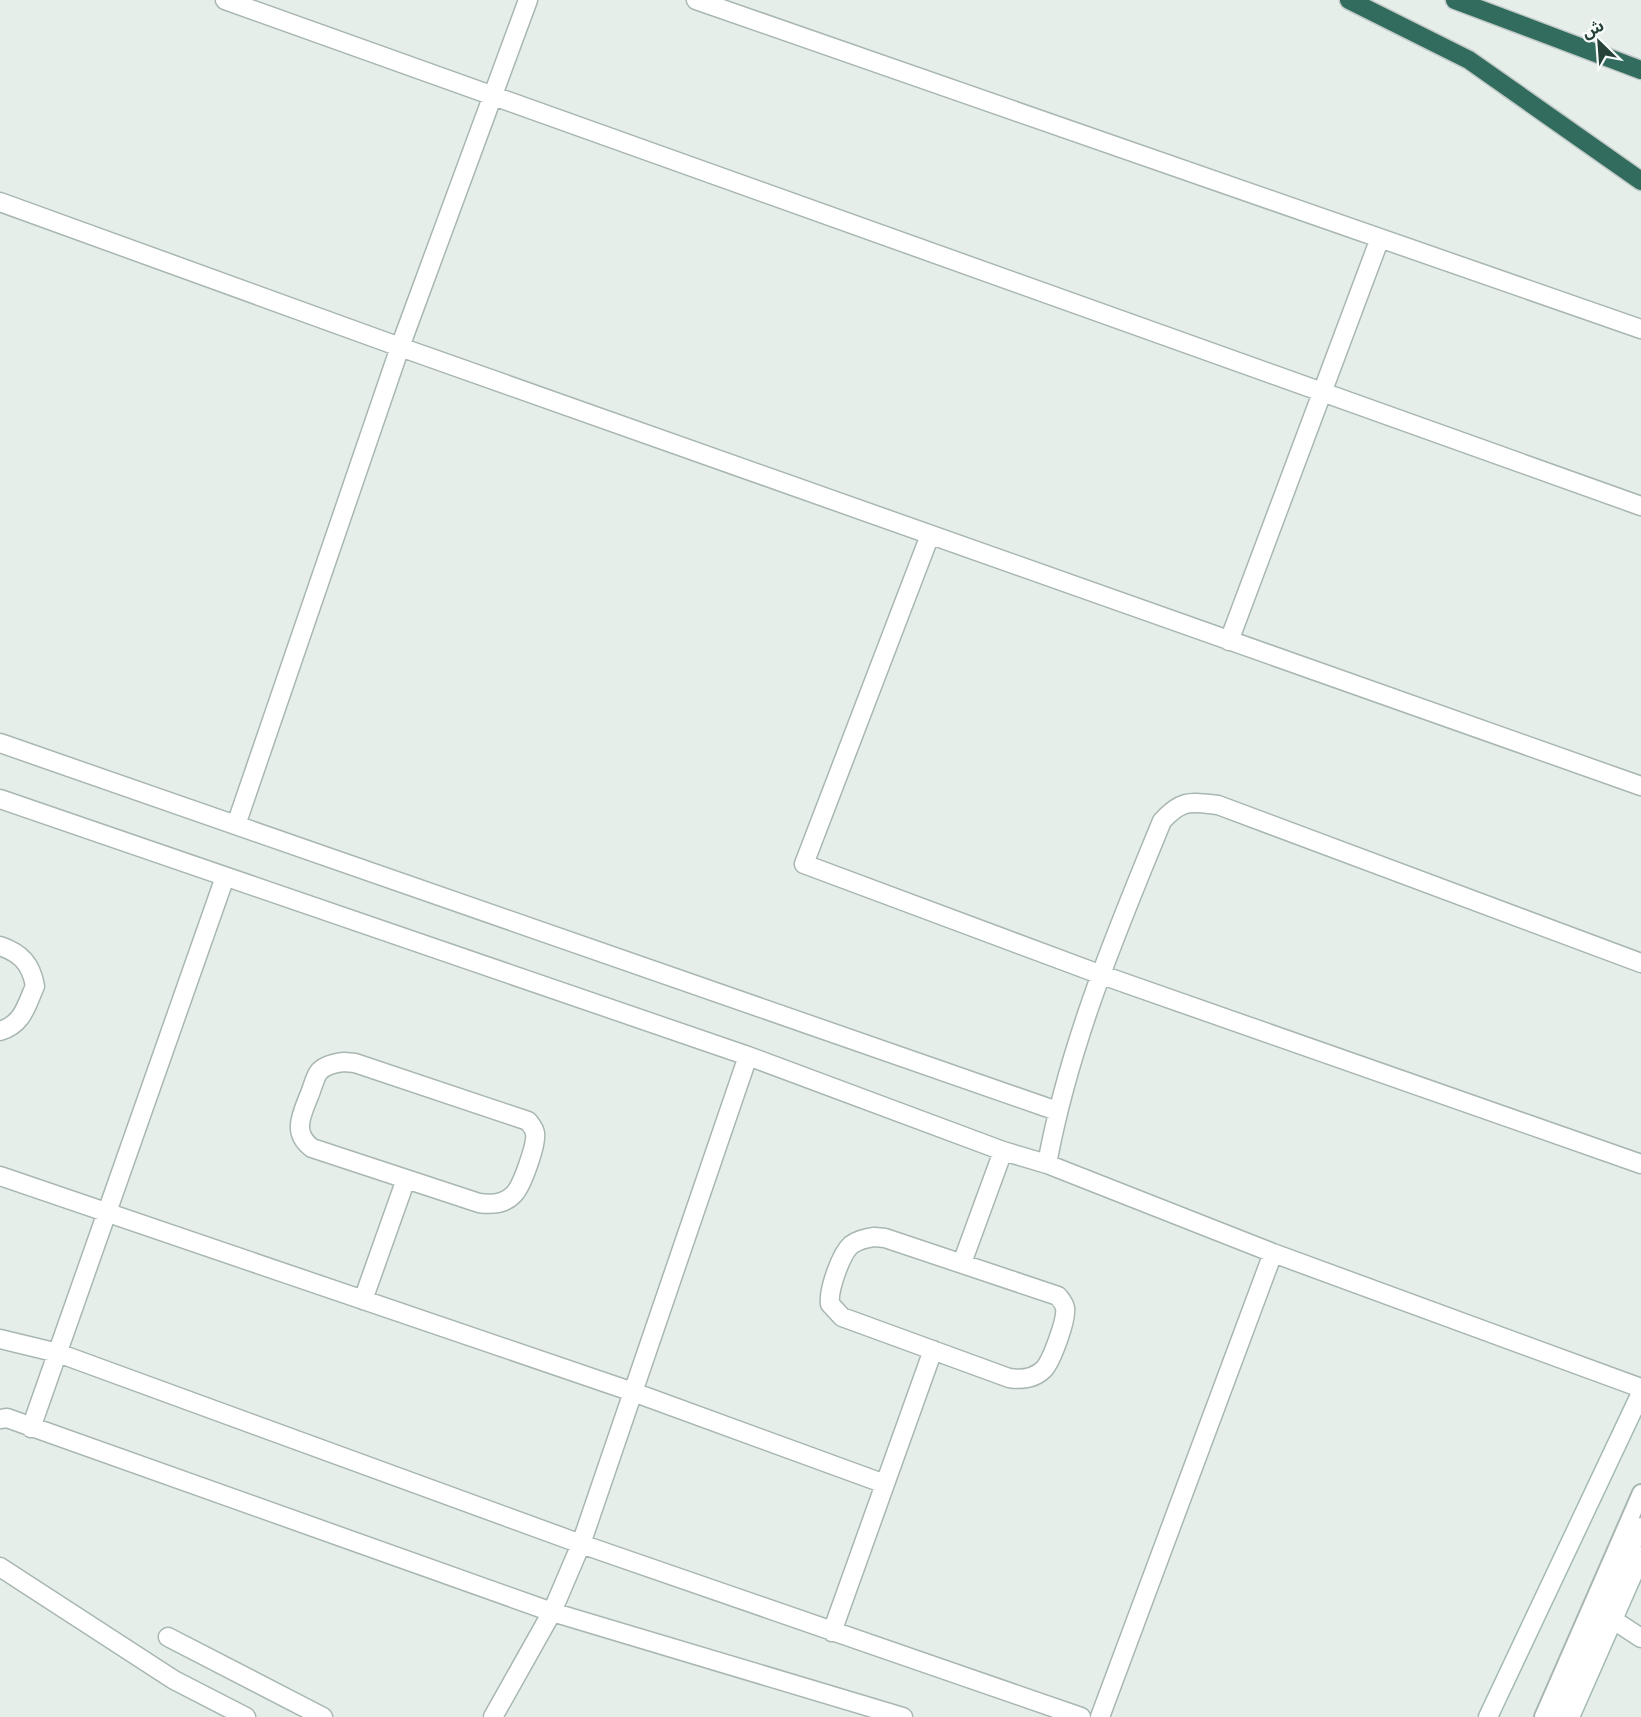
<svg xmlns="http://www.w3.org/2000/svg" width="1641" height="1717" font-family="Karla,'Noto Sans Arabic',sans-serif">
  <rect width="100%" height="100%" fill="#e6eeea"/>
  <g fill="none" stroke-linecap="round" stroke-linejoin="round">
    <defs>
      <path id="lane" d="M1543,1717L1641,1493
        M1556,1717L1641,1526"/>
      <path id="street" d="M225,0L1641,506
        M696,0L1641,329
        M0,202L400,347L1641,786
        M930,535L804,864L1099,974L1641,1164
        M1229,641L1380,238
        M0,743L1057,1111
        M0,799L748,1056L1003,1151L1047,1164L1273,1253L1641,1388
        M236,825L400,347L528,0
        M0,946C21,953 31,964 35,986C26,1006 23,1024 0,1031
        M344,1062L355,1063L528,1121C531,1125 534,1128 535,1133C537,1144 522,1186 514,1194C505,1204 492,1205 479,1203L312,1148C292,1133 301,1116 309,1096C312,1089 314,1080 318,1073C323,1066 335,1063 344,1062Z
        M1047,1164C1069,1044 1116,933 1162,821C1182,799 1190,802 1218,805L1641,963
        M0,1176L633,1392L885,1484
        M874,1237L885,1238L1058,1296C1061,1300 1064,1303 1065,1308C1067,1319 1052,1360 1044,1369C1034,1379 1022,1380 1009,1378L842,1317L830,1304C828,1290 841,1254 851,1245C858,1240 866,1238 874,1237Z
        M962,1263L1003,1151
        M363,1300L406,1179
        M0,1339L58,1353L581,1544L1081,1717
        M0,1419L7,1418L552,1612L903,1717
        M31,1428L225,877
        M0,1567L174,1680L246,1717
        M1612,1619L1641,1638
        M832,1632L933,1350
        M168,1637L323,1717
        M493,1717L552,1612L581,1544L748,1056
        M1100,1717L1273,1253"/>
      <path id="secondary" d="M1488,1717L1641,1393
        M1570,1717L1641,1556"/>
      <path id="highway" d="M1349,0L1469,60L1641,181
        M1455,0L1641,70"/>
    </defs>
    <use href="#lane" stroke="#a8b7b1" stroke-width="20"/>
    <use href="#street" stroke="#a8b7b1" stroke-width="21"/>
    <use href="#secondary" stroke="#a4bab2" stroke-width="21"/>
    <use href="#highway" stroke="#c2cac7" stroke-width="21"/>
    <use href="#lane" stroke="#fff" stroke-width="16"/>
    <use href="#street" stroke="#fff" stroke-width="18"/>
    <use href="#secondary" stroke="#fff" stroke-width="18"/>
    <use href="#highway" stroke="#316c5e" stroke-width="18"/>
  </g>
  <g transform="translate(1599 42) rotate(335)" stroke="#f7fbf9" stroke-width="4.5" paint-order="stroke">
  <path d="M0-4.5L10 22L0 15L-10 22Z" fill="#254138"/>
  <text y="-9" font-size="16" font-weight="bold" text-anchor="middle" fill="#254138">ش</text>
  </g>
</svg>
